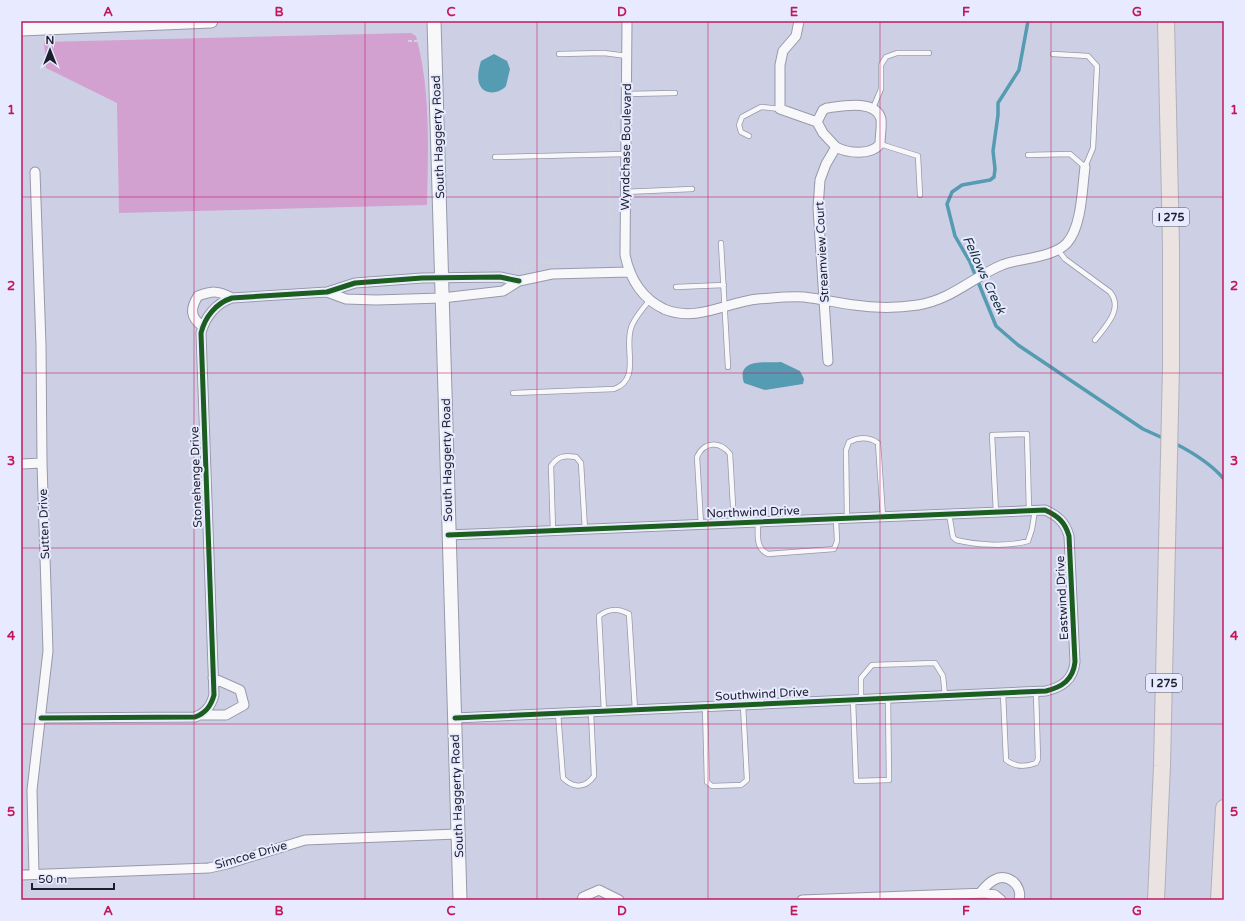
<svg xmlns="http://www.w3.org/2000/svg" width="1245" height="921" font-family="'Varela Round',sans-serif">
  <rect width="100%" height="100%" fill="#cdd0e5"/>
  <path fill="#d2a1d0" d="M411,33L416,36C431,90 428,150 427,205L119,213L117,103L46,68L44,42Z"/>
  <path fill="#559bb1" d="M494,54L507,61L510,69L506,86C499,94 483,96 479,83C477,76 479,68 481,61Z
    M781,362L800,371L804,379L803,384L765,390L744,383C736,358 765,363 781,362Z"/>
  <g fill="none" stroke-linecap="round" stroke-linejoin="round">
    <path stroke="#559bb1" stroke-width="3.5" d="M1028,21L1019,70L998,103V115L993,151L995,169L994,177L990,180L962,185L952,192L947,204L955,236L970,262L996,326L1018,345L1143,429L1165,439
      M1174,443C1192,452 1211,464 1224,479"/>
    <defs>
      <path id="lane" d="M559,54L604,53L627,56
        M626,94L675,93
        M873,108L881,89V65L886,57L897,53H929
        M749,136L741,132L739,125L742,117L761,107L780,109
        M880,144L918,156L920,195
        M1028,155L1070,154L1085,167L1093,148L1097,66L1088,56L1053,54
        M495,157L625,154
        M624,192L692,189
        M721,243L728,367
        M1058,250L1065,259L1110,292C1124,309 1105,327 1095,340
        M676,287L724,285
        M513,393L614,389C641,379 624,350 631,328C634,318 643,308 650,300
        M996,512L992,435L1027,434L1029,510
        M949,514L953,537L956,540C976,545 1008,547 1028,541L1032,529L1035,510
        M847,518L846,450L849,442C859,437 869,437 878,443L883,517
        M758,522C758,534 755,548 768,554L834,549L837,541L836,519
        M701,525L697,457C704,441 720,441 730,454L734,523
        M553,531L551,466C558,456 564,455 576,457L581,463L585,530
        M1003,693L1006,760C1015,767 1026,767 1036,763L1038,759L1036,692
        M861,699V678L872,665L935,663L943,676L945,696
        M853,700L856,781L889,780L888,698
        M705,706L707,782L712,786L741,785L747,780L743,705
        M604,711L599,616C609,608 618,608 629,614L635,710
        M558,713L563,778C573,788 585,789 594,776L591,712"/>
      <path id="street" d="M627,21L625,255C630,279 641,298 664,309C697,323 726,302 758,299C773,298 789,296 804,297C821,299 838,303 854,305C874,308 898,308 918,305C951,300 973,277 1002,265C1020,258 1053,258 1067,243C1082,226 1082,189 1085,167
        M799,21L796,36L783,51L780,65V109L817,122L823,110L827,108C842,106 876,99 881,119C882,126 880,136 880,144C871,156 847,153 836,147L826,164L820,180L818,208L828,361
        M817,122L823,133L836,147
        M327,292L346,299L376,300L442,298L503,291L519,281L552,274L629,272
        M203,327C190,317 190,309 198,296C212,291 218,290 232,298
        M21,464L42,463
        M448,535L1045,510C1058,516 1065,522 1069,536L1075,662C1073,680 1062,687 1046,691L455,718
        M199,715H226L244,705L240,690L213,678
        M41,718L195,717C206,713 211,706 214,695L201,333C205,317 216,303 232,298L327,292L355,283L422,278L500,277L519,281
        M34,874L32,790L48,651L42,463L41,345L35,172
        M21,875L209,868L227,864L305,840L457,834
        M980,893C984,888 988,883 994,880C1007,872 1023,885 1019,900
        M582,900L583,897L599,890L619,900
        M802,900L986,893L995,895L1001,900"/>
      <path id="secondary" d="M434,21L460,900
        M21,29L211,21"/>
      <path id="highway" d="M1156,900L1162,766L1171,367V245L1166,21
        M1219,900L1224,808"/>
    </defs>
    <use href="#lane" stroke="#9799a9" stroke-width="6"/>
    <use href="#street" stroke="#9799a9" stroke-width="11"/>
    <use href="#secondary" stroke="#9799a9" stroke-width="15"/>
    <use href="#highway" stroke="#afb1bb" stroke-width="18"/>
    <path stroke="#d1d3d9" stroke-width="2" stroke-dasharray="4 2" stroke-linecap="butt" d="M408,41H421
      M611,147C615,131 615,117 609,101L613,91L612,62
      M608,263L612,260L608,165L610,161
      M514,269C527,267 550,260 562,263"/>
    <use href="#lane" stroke="#f8f8fb" stroke-width="4.5"/>
    <use href="#street" stroke="#f8f8fb" stroke-width="9"/>
    <use href="#secondary" stroke="#f8f8fb" stroke-width="13"/>
    <use href="#highway" stroke="#ebe2e2" stroke-width="16"/>
    <defs>
      <path id="cycleway" d="M448,535L1045,510C1058,516 1065,522 1069,536L1075,662C1073,680 1062,687 1046,691L455,718
        M41,718L195,717C206,713 211,706 214,695L201,333C205,317 216,303 232,298L327,292L355,283L422,278L500,277L519,281"/>
    </defs>
    <use href="#cycleway" stroke="#e8ebff" stroke-width="8"/>
    <use href="#cycleway" stroke="#1b5e20" stroke-width="5"/>
  </g>
  <path fill="none" stroke="#c2185b" stroke-width="1" stroke-opacity="0.55" d="M194,21V900M365,21V900M537,21V900M708,21V900M880,21V900M1051,21V900M21,197H1224M21,373H1224M21,548H1224M21,724H1224"/>
  <g text-anchor="middle" dominant-baseline="central" stroke-width="4" stroke-linejoin="round" paint-order="stroke">
    <g fill="#e8ebff" stroke="#595c6b" stroke-width="1">
      <rect x="1153" y="208" width="36" height="18" rx="3"/>
      <rect x="1146" y="674" width="36" height="18" rx="3"/>
    </g>
    <g font-size="11" font-weight="bold" fill="#1c1e2c">
      <text x="1171" y="217">I 275</text>
      <text x="1164" y="683">I 275</text>
    </g>
    <g font-size="12" fill="#1c1e2c" stroke="#e8ebff">
      <text transform="translate(438 137) rotate(-92)">South Haggerty Road</text>
      <text transform="translate(626 147) rotate(-89)">Wyndchase Boulevard</text>
      <text transform="translate(822 252) rotate(-93)">Streamview Court</text>
      <text transform="translate(447 460) rotate(-91)">South Haggerty Road</text>
      <text transform="translate(196 477) rotate(-92)">Stonehenge Drive</text>
      <text transform="translate(753 512) rotate(-2)">Northwind Drive</text>
      <text transform="translate(44 524) rotate(-92)">Sutten Drive</text>
      <text transform="translate(1062 598) rotate(-93)">Eastwind Drive</text>
      <text transform="translate(762 694) rotate(-3)">Southwind Drive</text>
      <text transform="translate(457 796) rotate(-92)">South Haggerty Road</text>
      <text transform="translate(251 855) rotate(-16)">Simcoe Drive</text>
    </g>
    <g font-size="13" font-style="italic" fill="#143038" stroke="#e8ebff">
      <text transform="translate(984 275) rotate(65)">Fellows Creek</text>
    </g>
  </g>
  <rect width="1245" height="921" fill="none" stroke="#e8ebff" stroke-width="44"/>
  <g transform="translate(50 50)" stroke="#e8ebff" stroke-width="3" paint-order="stroke">
  <path d="M0-3L7 15L0 10L-7 15Z" fill="#1c1e2c"/>
  <text y="-6" font-size="11" font-weight="bold" text-anchor="middle" fill="#1c1e2c">N</text>
  </g>
  <path d="M32 883v6h82v-6" fill="none" stroke="#1c1e2c" stroke-width="2"/>
  <text x="38" y="883" font-size="12" fill="#1c1e2c" stroke="#e8ebff" stroke-width="3" paint-order="stroke">50 m</text>
  <rect x="22" y="22" width="1201" height="877" fill="none" stroke="#c2185b" stroke-width="1.5"/>
  <g font-size="13" text-anchor="middle" font-weight="bold" fill="#c2185b">
    <text x="108" y="16">A</text>
    <text x="279" y="16">B</text>
    <text x="451" y="16">C</text>
    <text x="622" y="16">D</text>
    <text x="794" y="16">E</text>
    <text x="966" y="16">F</text>
    <text x="1137" y="16">G</text>
    <text x="11" y="114">1</text>
    <text x="1234" y="114">1</text>
    <text x="11" y="290">2</text>
    <text x="1234" y="290">2</text>
    <text x="11" y="465">3</text>
    <text x="1234" y="465">3</text>
    <text x="11" y="640">4</text>
    <text x="1234" y="640">4</text>
    <text x="11" y="816">5</text>
    <text x="1234" y="816">5</text>
    <text x="108" y="915">A</text>
    <text x="279" y="915">B</text>
    <text x="451" y="915">C</text>
    <text x="622" y="915">D</text>
    <text x="794" y="915">E</text>
    <text x="966" y="915">F</text>
    <text x="1137" y="915">G</text>
  </g>
</svg>
